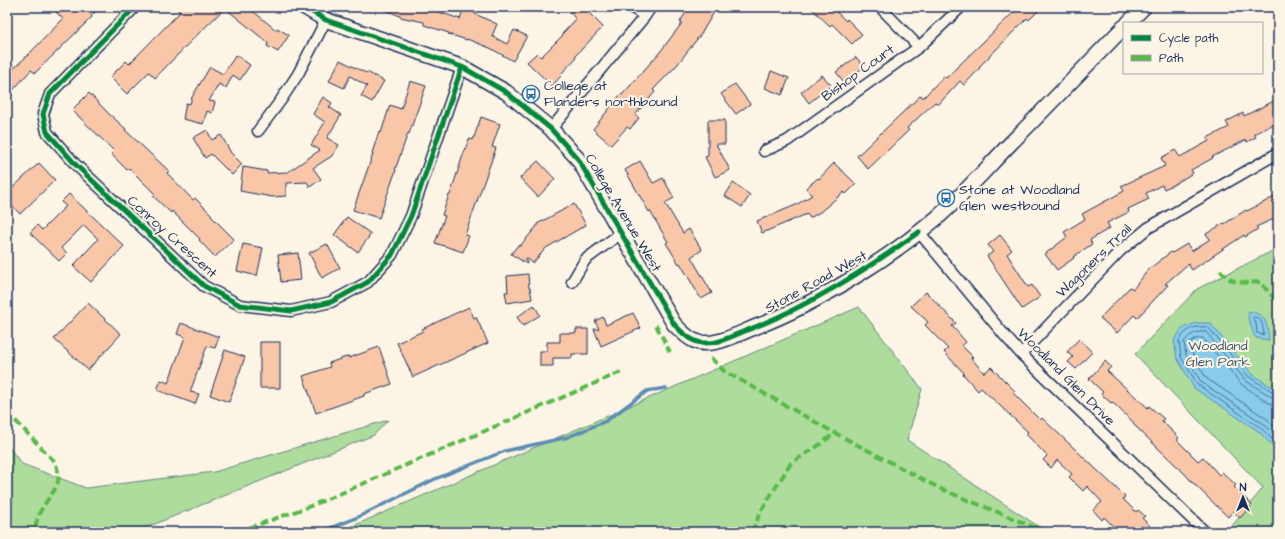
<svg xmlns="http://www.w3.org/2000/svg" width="1285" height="539" font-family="'Architects Daughter',sans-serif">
  <rect width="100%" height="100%" fill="#fcf5e5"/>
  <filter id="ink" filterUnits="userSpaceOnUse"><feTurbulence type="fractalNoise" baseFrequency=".025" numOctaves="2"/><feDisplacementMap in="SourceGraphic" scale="8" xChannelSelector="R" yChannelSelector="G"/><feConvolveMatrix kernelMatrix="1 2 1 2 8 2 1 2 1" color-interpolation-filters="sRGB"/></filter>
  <g filter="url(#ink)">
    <path fill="#addc9c" stroke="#64867d" d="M1278,248V532H1236L1232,526L1263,488L1135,354L1197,289Z
      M859,307L922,389L907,440L1047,532H339Z
      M388,420L374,435L135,532H7V445L22,464L86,488L214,472Z"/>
    <path fill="#88ccea" stroke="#5c8db2" d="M1249,311C1268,316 1266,322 1269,340L1256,338C1251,332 1253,326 1248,319Z
      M1196,323H1210L1252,374L1278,391V451L1258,431L1194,388L1177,358L1174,340L1183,328Z"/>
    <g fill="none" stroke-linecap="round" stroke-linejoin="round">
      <path stroke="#476e96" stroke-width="1" d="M1254,317C1263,317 1262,326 1264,333L1263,335L1257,333L1256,323L1253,319Z
        M1278,394L1275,393L1249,377L1208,327C1193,326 1188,328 1179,340L1181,357L1198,385L1261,428L1278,445
        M1278,399L1272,397L1246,381L1206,332C1196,331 1190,334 1184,342L1186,355L1201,382L1264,424L1278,438
        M1278,405L1269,403L1242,385L1203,338H1199L1193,340L1190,344L1192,353L1206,378L1267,419L1278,430"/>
      <path stroke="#5c8db2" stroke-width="3.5" d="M320,532L356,518L435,479L505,451L568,437L606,421L647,391L666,388"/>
    </g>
    <path fill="#f9c7a8" stroke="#1b2f5e" d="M61,7H100L91,16L92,17L35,73L31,70L7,97V62L14,68L29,54L63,19L56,12Z
      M175,7H248L276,30L277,28L289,35L278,52L267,46L268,43L225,8L195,37L155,78L149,72L127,94L110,77L126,61L129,64L180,12Z
      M379,7H424L460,19L463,9L476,13L475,14L497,24L492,36L507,44L514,30L527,36L513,61L490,48L467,39V40L448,34L449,33L424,25V22L400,17V16Z
      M575,7H583L603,27L575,56L576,58L560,75L561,76L552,86L527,62L537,53L541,57L563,35L562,34L576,19L570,13Z
      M689,7H717L701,34L677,65L653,90L655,92L635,115L639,118L630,129L627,127L611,145L593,129L621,94L622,95L660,52L682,23L680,22Z
      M810,7H831L846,21L847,19L862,34L852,44L832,24L830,26Z
      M1019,7H1042L1029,20L1027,18L979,67L980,68L964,85L960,81L938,105L935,102L907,128L909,130L868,169L857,156L921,95L923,98L944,76L946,78Z
      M236,55L250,65L240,80L233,75L226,88L219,84L209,101L215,102L212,113L207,111L203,124L183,119L186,103L190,104L192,97L210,67L223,74Z
      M856,57L864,67L844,82L836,72Z
      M340,60L366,73L367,72L384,81L372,102L361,96L367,86L350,76L344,88L329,81Z
      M771,71L789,78L782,95L765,88Z
      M822,75L831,85L809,103L801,92Z
      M410,81L426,86L409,134L408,133L395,170H396L379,218L353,210L373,154L372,153L379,132L381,133L390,105L401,109Z
      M735,84L750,104L736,114L721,94Z
      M89,93L108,113L126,129L125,130L169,171L167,173L193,200L195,198L212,215L211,216L234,239L215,257L199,240L200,239L172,211L171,213L153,196L155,194L129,168L127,170L111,154L114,151L72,110Z
      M323,97L332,103L329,107L341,115L327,138L339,145L332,156L313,168L321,179L310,187L307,182L286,183V196L272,197L240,191L243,167L267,171V173L288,172L320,150L311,145L325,122L313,114Z
      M1278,99V122L1254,134L1256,137L1247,142L1246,140L1212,157L1213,158L1191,170L1193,173L1173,185L1164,189L1162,185L1146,193L1149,199L1128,209L1129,212L1107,223L1110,228L1090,240L1092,244L1073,257L1074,258L1057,270L1045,254L1067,237L1064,232L1085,219L1082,214L1124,191L1121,186L1165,166L1161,158L1175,150L1180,157L1209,141L1207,138L1229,127L1226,122L1243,113L1244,116Z
      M481,117L500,124L492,147L496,148L465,235L469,236L463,252L435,243L445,216L442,215L449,195H450L462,158L469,139L473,140Z
      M708,120H725V144H716L730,170L715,177L705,157L708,156Z
      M207,130L212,140L221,135L231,153L242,164L232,175L211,154L205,158L193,138Z
      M538,161L555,179L538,197L520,178Z
      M640,161L653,183L663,178L674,198L665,203L683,233L689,229L702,250L691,257L712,293L701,299L680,263L679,264L666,243L668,242L650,211L649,212L625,170Z
      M39,163L55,180L20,214L7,200V193Z
      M834,163L856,184L846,194L844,192L820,212L810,218L807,214L762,233L757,221L796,205L812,195L806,188L818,178L819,179Z
      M733,183L750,195L742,207L725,196Z
      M69,194L124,246L91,282L73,266L98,239L84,225L61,248L67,253L59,261L30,233L37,225L42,230L66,206L61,202Z
      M1278,195V217L1256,227L1258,229L1245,237L1244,235L1192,270L1188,264L1165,284L1168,285L1137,318L1134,315L1117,333L1100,318L1130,287L1133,289L1149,269L1171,252L1172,253L1187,244L1192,251L1210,239L1206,234L1224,223V224L1246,210L1247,211Z
      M574,204L586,225L546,248L533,263L526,258L527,264L511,254L518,245L520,246L537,226V224Z
      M347,217L371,234L358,252L334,235Z
      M1000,235L1012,250L1007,254L1028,287L1032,285L1040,297L1022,309L987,256L993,252L988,245Z
      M243,244L263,248L257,276L237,271Z
      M327,244L340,268L322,278L309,253Z
      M298,253L301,280L281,282L278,255Z
      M528,274L529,288H530L532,299L507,303L505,292H508L507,276Z
      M926,292L956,323L952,326L966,342L962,346L973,357L971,358L984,373L991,367L1015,391L1013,393L1040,420L1042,418L1114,486L1125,497L1123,499L1136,512L1138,510L1145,516L1142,518L1156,532H1119L1104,517L1102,520L1093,510L1102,502L1087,486L1083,491L1069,477L1072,474L1057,460L1051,468L1043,460L1047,456L1026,434L1028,432L981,388L978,391L963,374L964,373L944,352L948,349L925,325L928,322L911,306Z
      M88,303L121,334L88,370L54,339Z
      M534,305L540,315L523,326L517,317Z
      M469,307L474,318L476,317L488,343L413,377L397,343L423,331L422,329Z
      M633,313L641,328L601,346L594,329H599L595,321L603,317L606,325Z
      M181,323L219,337L215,348L207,346L190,392L199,394L195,404L157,390L161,380L168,383L185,337L177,334Z
      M576,329H588V354H572V358H553V366H540V351H547V342H560V333H576Z
      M1079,339L1092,352L1076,369L1068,362L1073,357L1067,352Z
      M260,342H280V388H260Z
      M379,347L392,384L364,394V396L316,413L303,376L330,367L329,363L349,356V358Z
      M225,350L245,357L229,402L210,395Z
      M1105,361L1111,367L1107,371L1148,408L1149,406L1164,419L1162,421L1179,438L1177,440L1198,461L1203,457L1219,475L1222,472L1236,485L1234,487L1252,505L1240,518L1233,511L1228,517L1192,482L1185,474L1133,424L1134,423L1112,402L1111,403L1101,394L1103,392L1089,379Z"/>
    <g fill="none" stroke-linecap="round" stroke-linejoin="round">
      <defs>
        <path id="street" d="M135,7L50,94L43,114L47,132L76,165L204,286L240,305L291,311L331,302L368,282L392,255L411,216L462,67
          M631,7L645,16
          M880,7L919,47
          M551,129L645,16L651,7
          M258,131L281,100L298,74L326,20
          M764,151L787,141L919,47L961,7
          M919,232L1006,337L1021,354L1205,532
          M572,282L585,260L621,233
          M1021,354L1120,251L1148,228L1278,153"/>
        <path id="secondary" d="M304,7L326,20L462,67L506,92L551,129L578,159L674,324C680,330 687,338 695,341C712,349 742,332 758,326C818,303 888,259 938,217C963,195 985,170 1008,146C1047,107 1085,67 1124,27
          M1128,23L1144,7"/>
      </defs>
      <use href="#street" stroke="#1b2f5e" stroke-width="13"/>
      <use href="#secondary" stroke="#1b2f5e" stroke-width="17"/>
      <use href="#street" stroke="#fcf5e5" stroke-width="10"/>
      <use href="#secondary" stroke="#fcf5e5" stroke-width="14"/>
      <path stroke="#58b947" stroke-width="4" stroke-dasharray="8 4" stroke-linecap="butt" d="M1220,270C1232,285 1242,283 1260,282L1278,303
        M656,325L670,352
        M711,358L724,371L835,433L941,489L1046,532
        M7,412L54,461C68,487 46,494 38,517C36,521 36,527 35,532
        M237,532L308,507L337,495L621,372
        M752,532L761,511L791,463L815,448L835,433"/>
      <defs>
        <path id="cycleway" d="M135,7L50,94L43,114L47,132L76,165L204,286L240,305L291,311L331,302L368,282L392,255L411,216L462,67
          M304,7L326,20L462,67L506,92L551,129L578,159L674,324C682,333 692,343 704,343C718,344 732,336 745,331C808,307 864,271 919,232"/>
      </defs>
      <use href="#cycleway" stroke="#fcf5e5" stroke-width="8"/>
      <use href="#cycleway" stroke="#00873e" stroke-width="5"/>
    </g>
  </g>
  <defs>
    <symbol id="bus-ring" viewBox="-11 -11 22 22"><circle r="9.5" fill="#fcf5e5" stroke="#1f6fb2" stroke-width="1.5"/><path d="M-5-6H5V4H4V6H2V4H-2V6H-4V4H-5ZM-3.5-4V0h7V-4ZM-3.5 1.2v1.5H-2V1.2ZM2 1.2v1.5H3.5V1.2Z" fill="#1f6fb2"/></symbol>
  </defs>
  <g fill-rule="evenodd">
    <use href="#bus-ring" x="521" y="84" width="20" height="20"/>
    <use href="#bus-ring" x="936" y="188" width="20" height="20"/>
  </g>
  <g text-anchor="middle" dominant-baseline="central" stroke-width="4" stroke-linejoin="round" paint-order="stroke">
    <g font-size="14" fill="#1b2f5e" stroke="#fcf5e5">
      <text transform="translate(858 73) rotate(-36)">Bishop Court</text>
      <text transform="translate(623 213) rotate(59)">College Avenue West</text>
      <text transform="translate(172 237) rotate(42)">Conroy Crescent</text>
      <text transform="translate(1094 261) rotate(-44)">Wagoners Trail</text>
      <text transform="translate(816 282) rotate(-29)">Stone Road West</text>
      <text transform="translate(1066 377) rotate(45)">Woodland Glen Drive</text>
    </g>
    <g font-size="14" fill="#1b2f5e" stroke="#fcf5e5" text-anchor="start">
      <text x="544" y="86">College at<tspan x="544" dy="16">Flanders northbound</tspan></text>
      <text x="959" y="190">Stone at Woodland<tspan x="959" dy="16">Glen westbound</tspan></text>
    </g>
    <g font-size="14" fill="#405a6e" stroke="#fcf5e5">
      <text x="1218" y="346">Woodland<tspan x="1218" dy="16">Glen Park</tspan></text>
    </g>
  </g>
  <rect width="1285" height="539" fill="none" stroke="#fcf5e5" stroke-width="24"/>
  <rect x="12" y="12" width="1261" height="515" fill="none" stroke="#1b2f5e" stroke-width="1.5" filter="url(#ink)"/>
  <rect x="1123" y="22" width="140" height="52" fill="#fcf5e5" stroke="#a2a6af"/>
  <rect x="1131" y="35" width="20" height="6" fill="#00873e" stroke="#a2a6af"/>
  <text x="1159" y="42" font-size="12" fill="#1b2f5e">Cycle path</text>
  <rect x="1131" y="55" width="20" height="6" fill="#58b947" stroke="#a2a6af"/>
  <text x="1159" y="62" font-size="12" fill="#1b2f5e">Path</text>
  <g transform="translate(1243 497)" stroke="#fcf5e5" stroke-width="3" paint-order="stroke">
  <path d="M0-3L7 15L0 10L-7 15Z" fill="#1b2f5e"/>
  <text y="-6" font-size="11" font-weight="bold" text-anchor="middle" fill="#1b2f5e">N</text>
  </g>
</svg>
